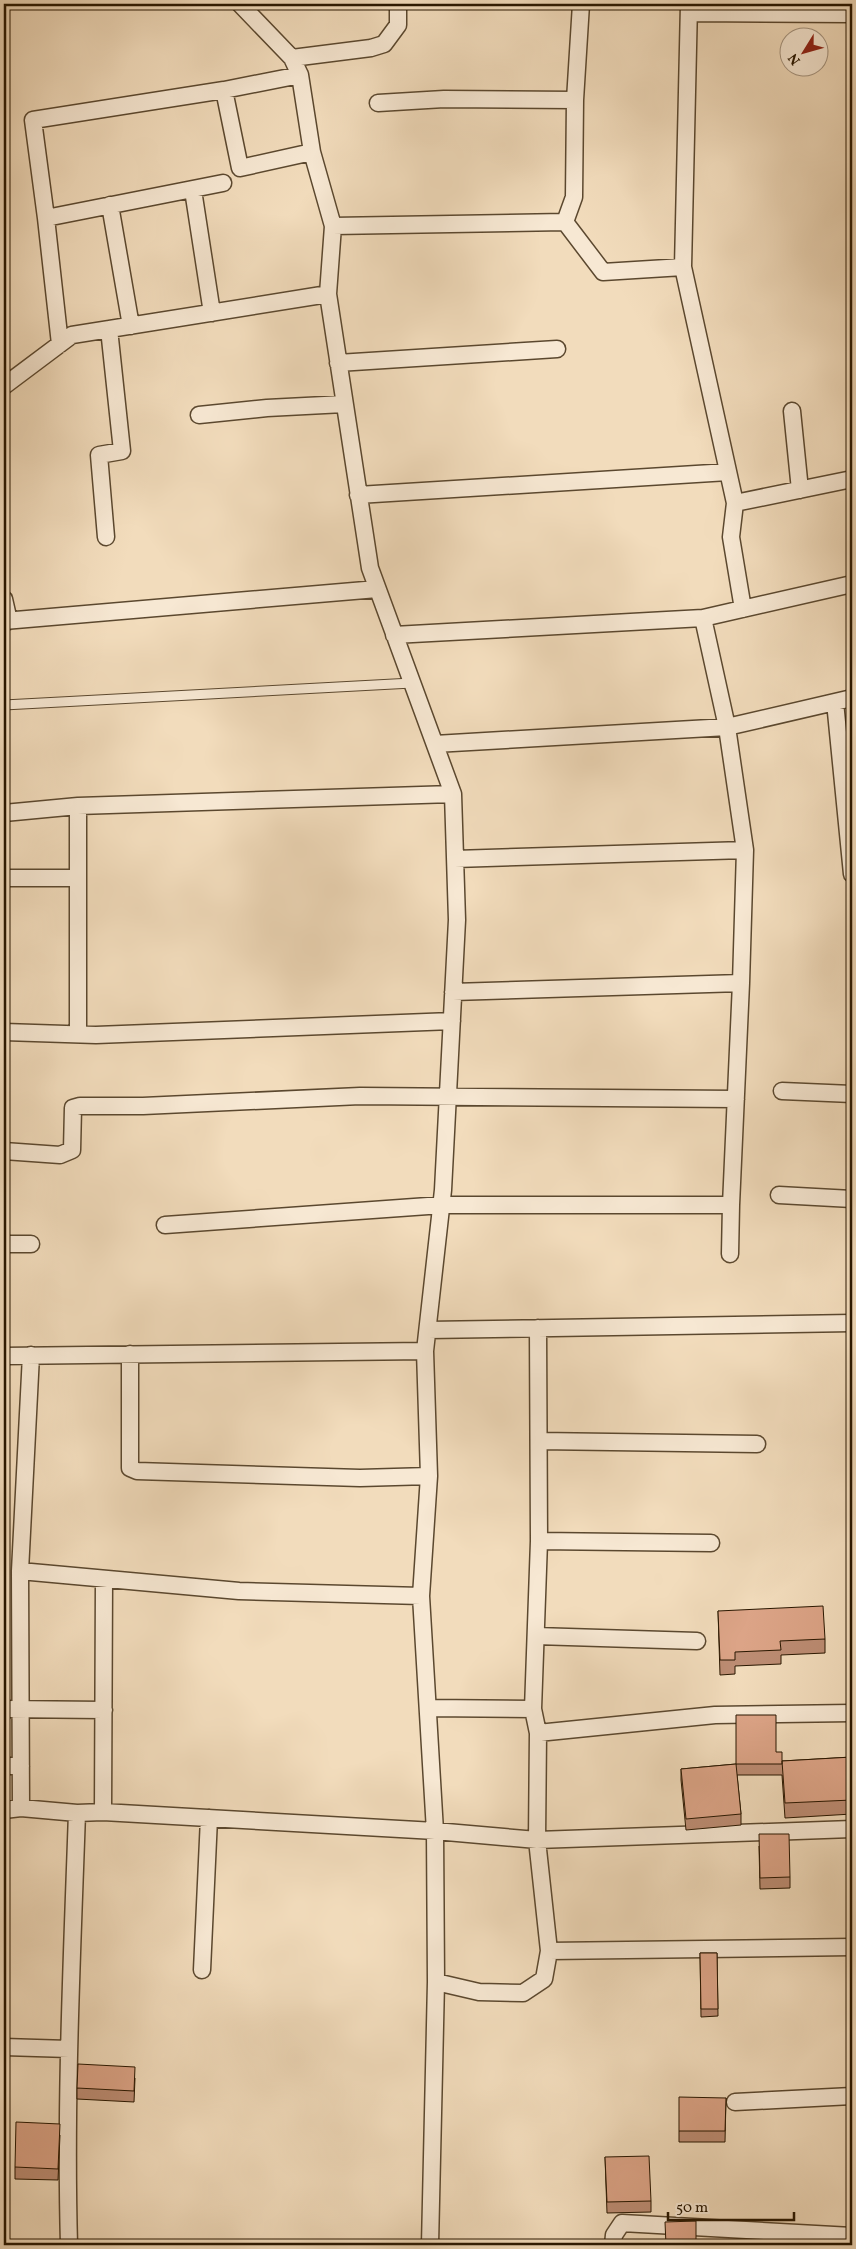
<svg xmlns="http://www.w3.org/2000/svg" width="856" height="2249" font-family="Vollkorn,serif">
  <rect width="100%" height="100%" fill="#f2dcbc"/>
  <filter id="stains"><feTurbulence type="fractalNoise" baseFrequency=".004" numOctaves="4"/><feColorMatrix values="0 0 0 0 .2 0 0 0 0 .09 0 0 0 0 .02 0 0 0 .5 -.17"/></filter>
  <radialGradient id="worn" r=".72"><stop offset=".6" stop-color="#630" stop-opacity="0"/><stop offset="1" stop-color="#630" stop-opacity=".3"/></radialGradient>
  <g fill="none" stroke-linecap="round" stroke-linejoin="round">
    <defs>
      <path id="lane" d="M4,705L412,683"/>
      <path id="street" d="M240,4L292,58L300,75L312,152L333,226
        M689,13L852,14
        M292,58L371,48L384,44L398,25V4
        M224,90L240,168L312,152
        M378,103L444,99L575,100
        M193,190L212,313
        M110,205L131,326
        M46,218L223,183
        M565,222L574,197L575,100L581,4
        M683,267L689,4
        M328,294L370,568L453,794L457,920L443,1190L425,1351L429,1476L421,1596L435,1831L436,1982L430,2245
        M60,344L46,218L33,120L224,90L300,75
        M338,363L557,349
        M4,386L72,335L328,294L333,226L565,222L603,272L683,267L735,503L852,479
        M792,411L800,490
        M199,415L267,408L344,404
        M358,495L728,472
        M735,503L731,537L743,609
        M106,537L99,455L122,451L109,329
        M4,599L9,621
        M703,618L727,727L852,698
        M4,621L377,589
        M394,635L703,618L852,584
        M835,702L852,874
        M435,744L727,727L745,850
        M4,813L78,806L453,794
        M455,859L745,850L741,983
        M4,878H78V806
        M78,878V1034
        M4,1032L96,1035L452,1021
        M782,1091L852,1094
        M4,1151L60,1155L72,1150L73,1108L80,1106H143L360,1096L736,1099
        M779,1195L852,1199
        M165,1225L442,1205H731L741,983L453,992
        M4,1244H31
        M730,1254L731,1205
        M428,1330L852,1323
        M130,1354V1468L137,1471L360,1478L429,1476
        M31,1355L20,1571L239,1591L421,1596
        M4,1356L425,1351
        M539,1441L757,1444
        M539,1541L711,1543
        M20,1571L21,1808L77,1813
        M536,1636L697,1641
        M428,1708L533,1709L538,1733L715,1715L852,1713
        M4,1709L104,1710
        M533,1709L539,1541L538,1328
        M4,1766H21
        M4,1810L21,1808
        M103,1812L104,1579
        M549,1951L852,1947
        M202,1970L209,1818
        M436,1982L479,1992L523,1993L544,1979L549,1951L537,1840L538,1733
        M4,2047L69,2049
        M735,2102L852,2096
        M69,2245C65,2101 72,1957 77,1813L103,1812L435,1831L537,1840L852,1829
        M613,2245L614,2235L622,2223L852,2236"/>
    </defs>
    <use href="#lane" stroke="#5b482f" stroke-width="11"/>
    <use href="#street" stroke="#5b482f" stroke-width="19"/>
    <use href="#lane" stroke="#f7e8d3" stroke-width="9"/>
    <use href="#street" stroke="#f7e8d3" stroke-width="16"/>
  </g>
  <path fill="#bd8d74" stroke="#291700" d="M718,1611L825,1639V1653L781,1655V1664L735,1666V1674L720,1675Z
    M776,1752L782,1761L852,1757V1814L785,1818L782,1775H737L741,1814V1825L686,1830L681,1780V1769L736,1764Z
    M759,1846L790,1877V1888L760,1889Z
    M700,1953H717L718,2016L701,2017Z
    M135,2078L134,2102L77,2099V2088Z
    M726,2098L725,2142H679V2131Z
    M60,2135L58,2180L15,2179V2167Z
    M605,2157L651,2201V2212L607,2213Z"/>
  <path fill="#dca487" stroke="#291700" d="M823,1606L825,1639L780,1641L781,1650L735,1652V1660H720L718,1611Z
    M736,1715H776V1752H782V1764H736Z
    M852,1757V1800L785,1803L782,1761Z
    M736,1764L741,1814L686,1819L681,1769Z
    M759,1834H789L790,1877L760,1878Z
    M700,1953H717L718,2009H701Z
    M78,2064L135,2067L134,2091L77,2088Z
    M679,2097L726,2098L725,2131H679Z
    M16,2122L60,2124L58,2169L15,2167Z
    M649,2156L651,2201L607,2202L605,2157Z
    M696,2221V2245H666L665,2222Z"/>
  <rect width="856" height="2249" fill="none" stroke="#f2dcbc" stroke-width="20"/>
  <rect x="5" y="5" width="846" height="2239" fill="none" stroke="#291700" stroke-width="2.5"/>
  <rect x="10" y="10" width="836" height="2229" fill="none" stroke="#291700"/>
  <g transform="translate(804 52) rotate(233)"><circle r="24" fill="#f7e8d3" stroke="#a5947f"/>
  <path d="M0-4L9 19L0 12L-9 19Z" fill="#8f2418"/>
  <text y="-8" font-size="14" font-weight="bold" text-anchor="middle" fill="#291700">N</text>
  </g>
  <path d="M668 2212v8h126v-8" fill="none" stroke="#291700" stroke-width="2.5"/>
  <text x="676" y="2212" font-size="15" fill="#291700" stroke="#f7e8d3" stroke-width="4" paint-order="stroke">50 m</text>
  <rect width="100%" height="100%" filter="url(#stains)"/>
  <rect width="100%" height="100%" fill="url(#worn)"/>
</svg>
